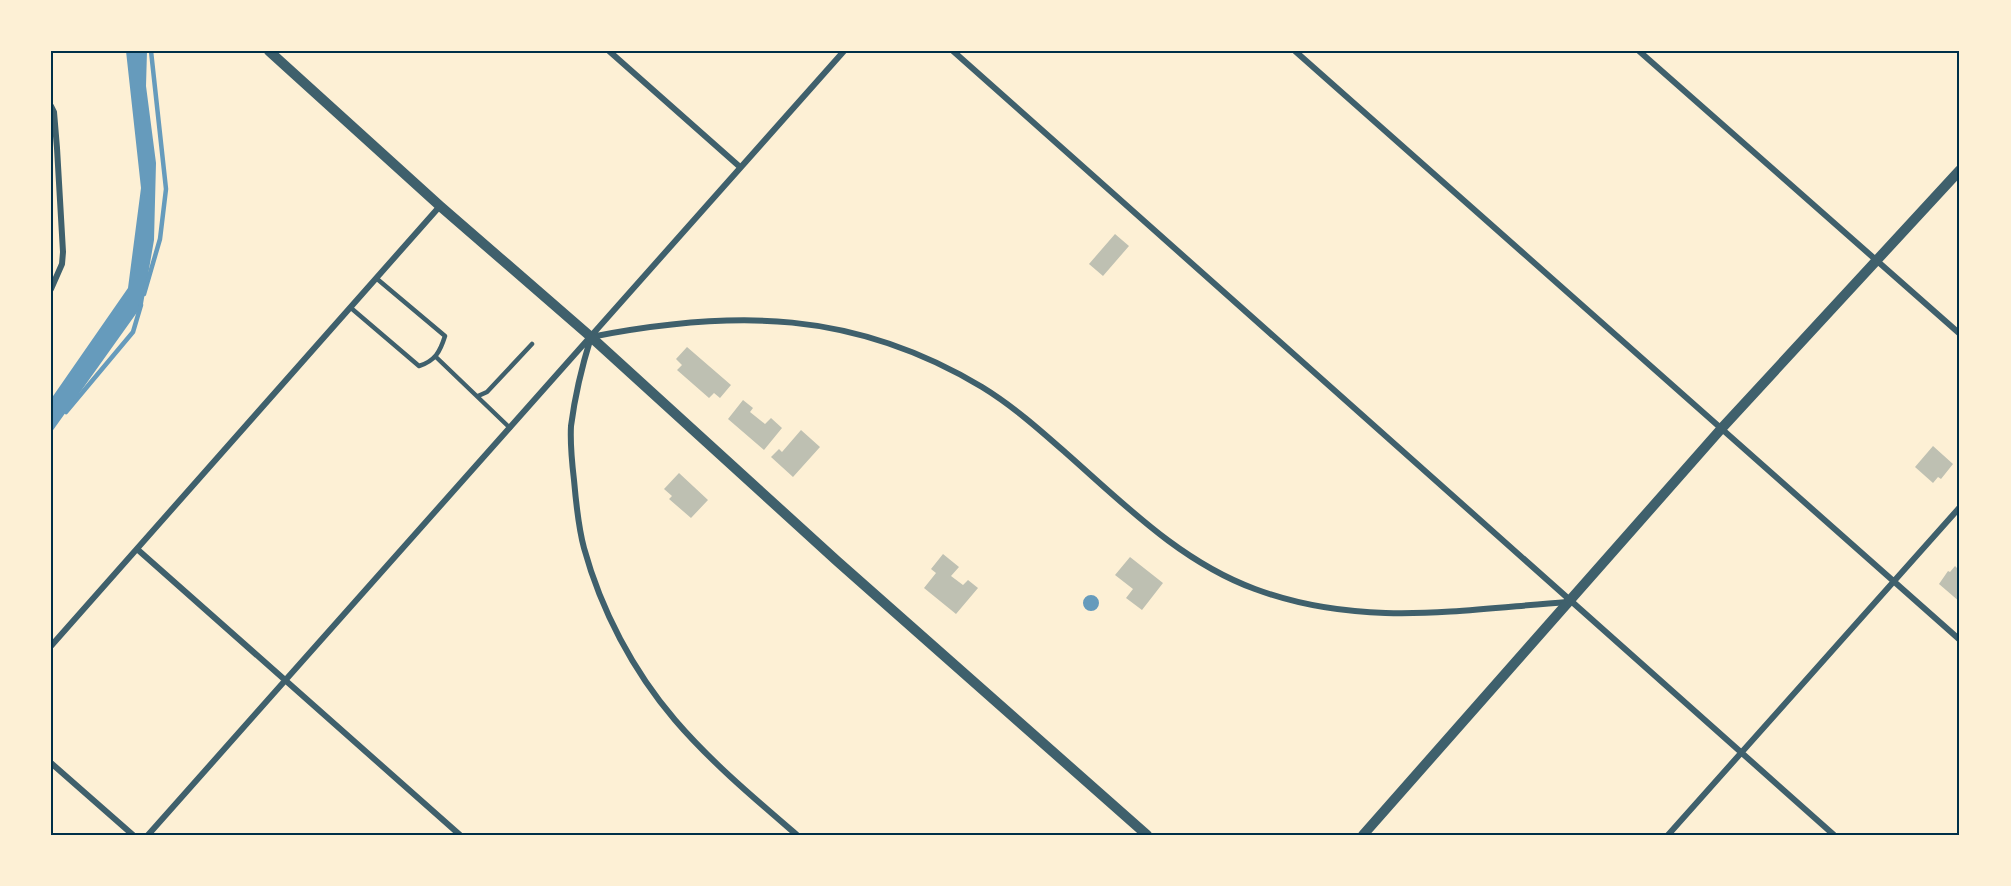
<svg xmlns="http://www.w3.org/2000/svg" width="2011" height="886" font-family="'Source Sans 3',sans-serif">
  <rect width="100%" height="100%" fill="#fdf0d5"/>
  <path fill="#669bbc" d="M126,51H147L146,86L156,163L154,240L143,304L51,433V399L128,288L141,188Z
    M1083 603a8 8 0 1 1 16 0a8 8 0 1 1-16 0Z"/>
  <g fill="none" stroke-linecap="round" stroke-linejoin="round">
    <path stroke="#669bbc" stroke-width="4.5" d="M144,294L160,239L166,189L151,51
      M66,412L133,332L141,305"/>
  </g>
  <path fill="#bec0b2" d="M1115,234L1129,246L1103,276L1089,264Z
    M687,347L731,385L720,398L714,393L709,398L677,370L682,365L676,359Z
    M743,400L753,408L750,412L765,424L771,418L782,428L764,450L728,419Z
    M801,430L820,447L793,477L771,457L779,449L782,452Z
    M1933,446L1953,464L1941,479L1938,477L1933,483L1915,467Z
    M679,473L708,500L691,518L669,499L672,496L664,489Z
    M943,554L959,567L951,576L963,585L968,580L978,588L956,614L924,588L936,573L931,569Z
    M1130,557L1163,583L1142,610L1126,598L1133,589L1115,575Z
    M1955,566L1960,571V602L1939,584L1948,571L1950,572Z"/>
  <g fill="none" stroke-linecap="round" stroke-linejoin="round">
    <path stroke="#3f606c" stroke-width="4.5" d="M351,308L419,366C435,361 440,352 445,336L376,278
      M436,357L510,428
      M478,396L487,392L532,344"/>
    <path stroke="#3f606c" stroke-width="6" d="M609,51L740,167
      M953,51L1834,835
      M1295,51L1960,640
      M1639,51L1960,334
      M51,106L54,112L57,148L63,252L62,264L51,289
      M137,549L460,835
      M51,646L440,206
      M51,763L133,835
      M148,835L844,51
      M797,835C755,799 711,762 675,720C633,671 601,610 584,548C578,526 576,503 574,480C572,463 570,444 571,426C575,395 582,366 591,337C734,309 854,310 982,387C1013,406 1040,430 1066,453C1125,505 1181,562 1255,589C1360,628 1459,610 1567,602
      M1668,835L1960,507"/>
    <path stroke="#3f606c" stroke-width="10" d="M269,51L440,206L591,337L837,561L1147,835
      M1363,835L1721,429L1960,170"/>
  </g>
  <rect width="2011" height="886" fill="none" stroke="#fdf0d5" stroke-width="105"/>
  <rect x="52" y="52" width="1906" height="782" fill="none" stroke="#003049" stroke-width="2"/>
</svg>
